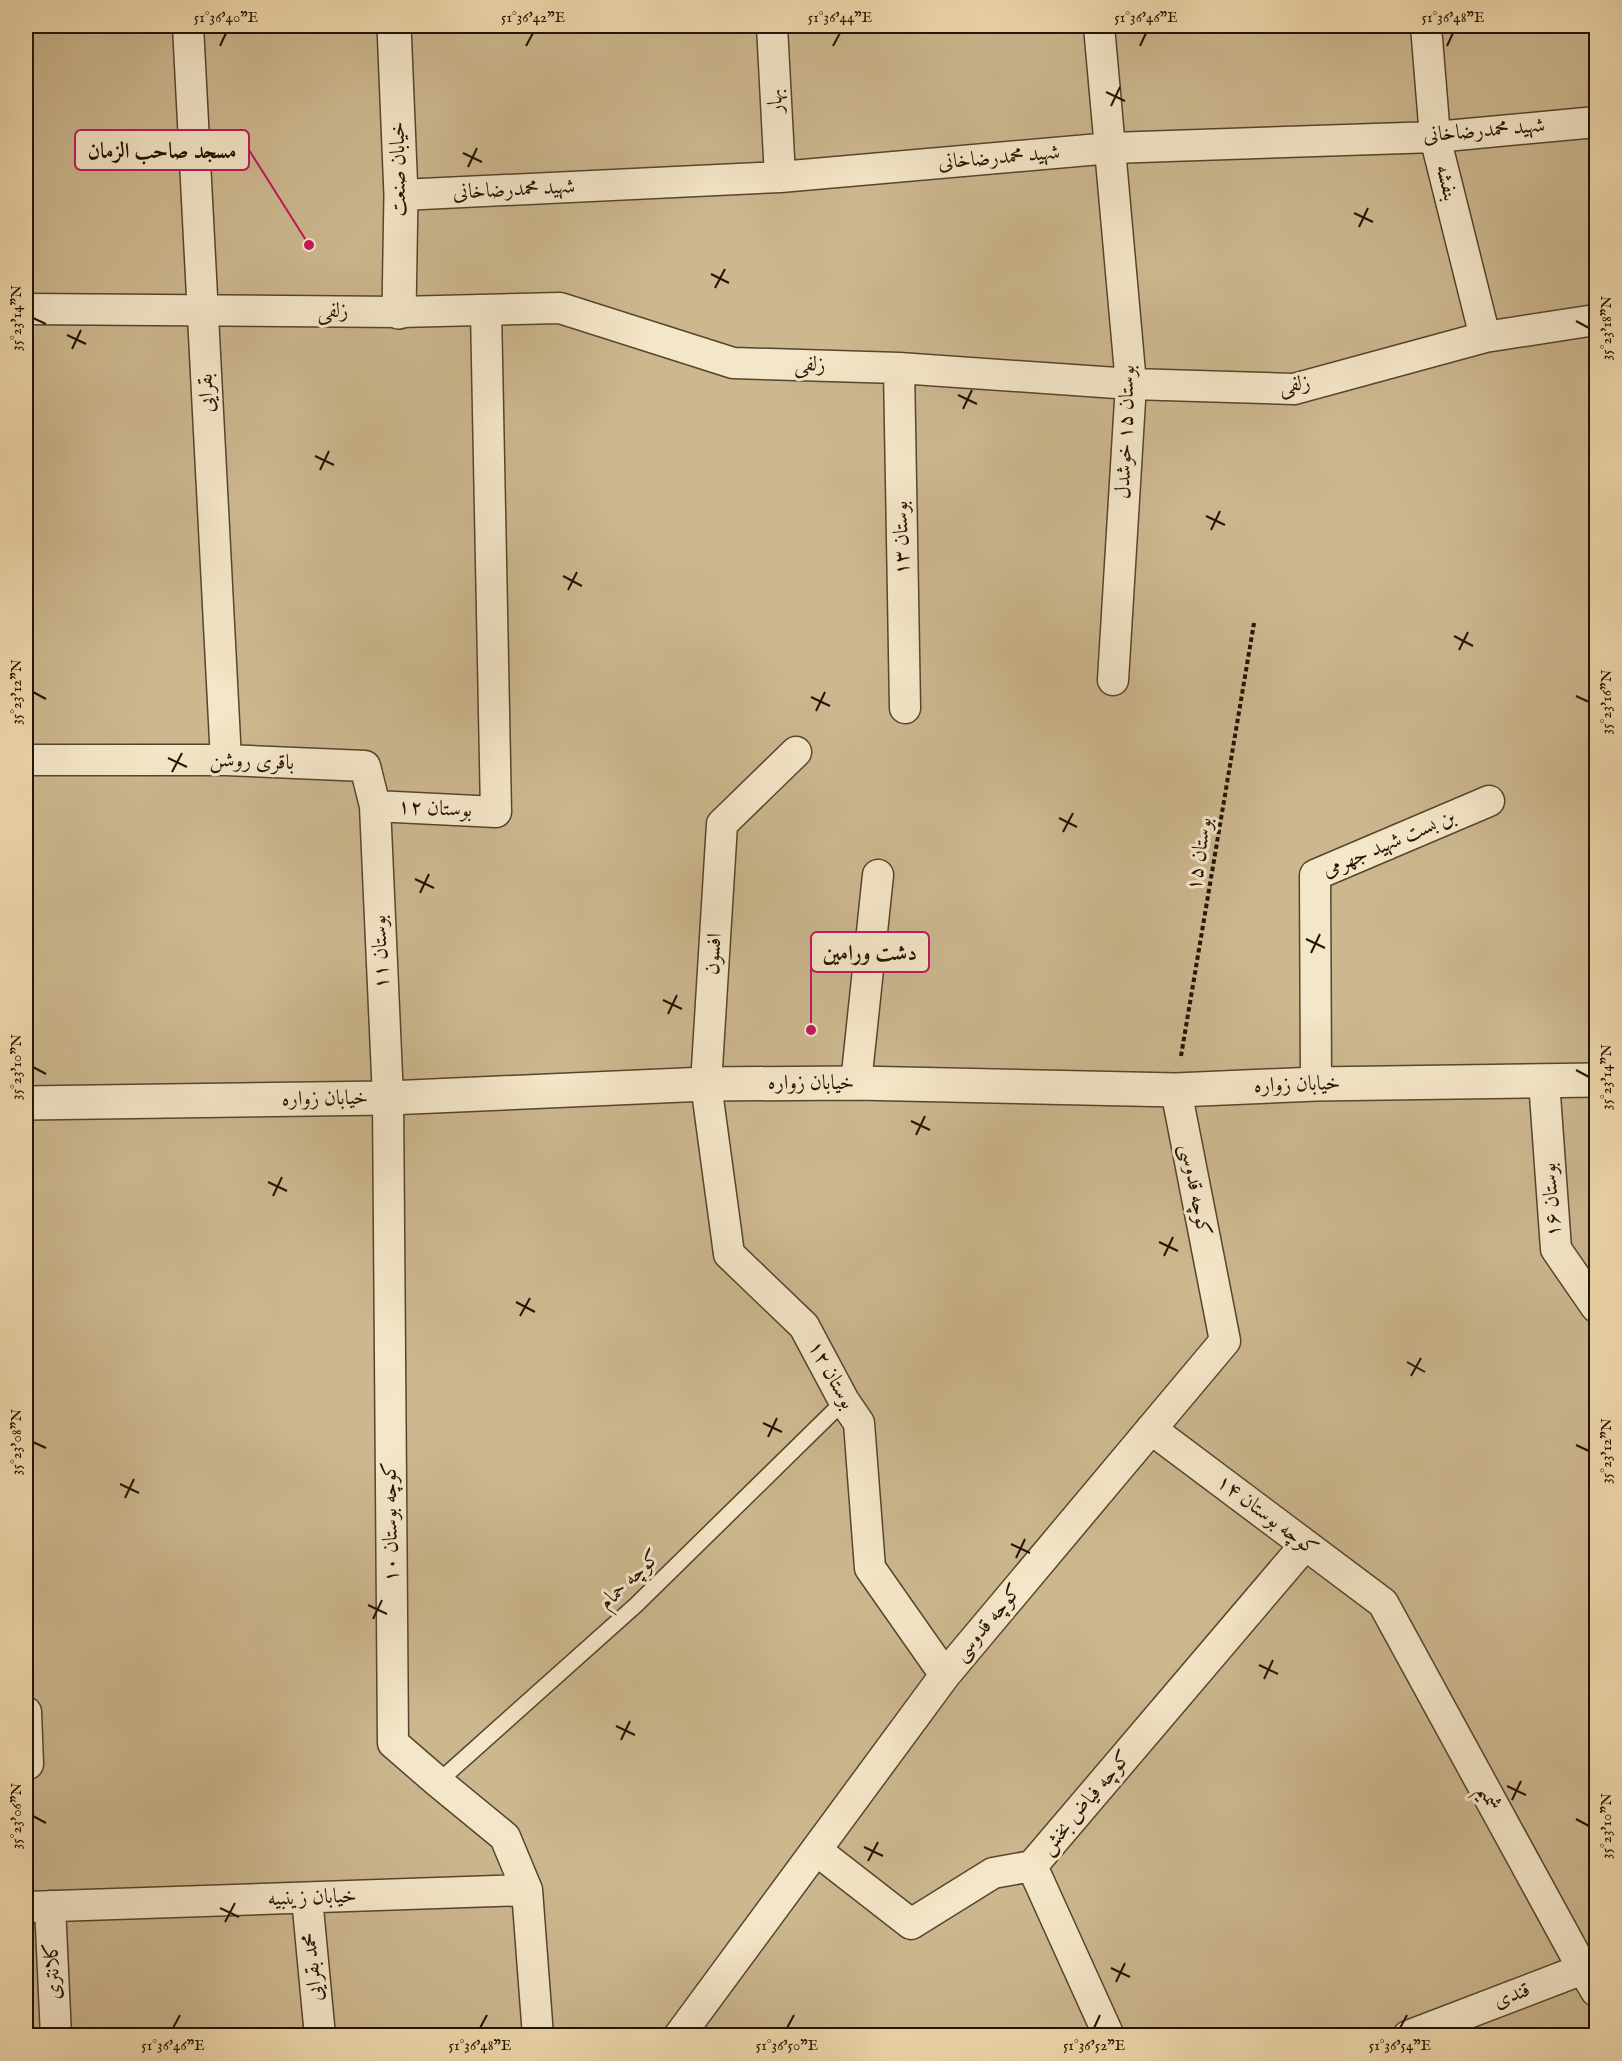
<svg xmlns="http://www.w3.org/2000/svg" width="1622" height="2061" font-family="'IM FELL English',Amiri,serif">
  <rect width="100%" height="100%" fill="#eed8ab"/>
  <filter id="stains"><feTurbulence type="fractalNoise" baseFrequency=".00333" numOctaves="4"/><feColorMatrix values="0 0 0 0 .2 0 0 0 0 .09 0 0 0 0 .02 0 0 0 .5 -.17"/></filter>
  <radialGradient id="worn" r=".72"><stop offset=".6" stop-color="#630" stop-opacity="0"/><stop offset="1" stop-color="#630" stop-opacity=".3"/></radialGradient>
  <path fill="#ccb78f" stroke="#78664a" stroke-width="1.5" d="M26,26H1596V2035H26Z"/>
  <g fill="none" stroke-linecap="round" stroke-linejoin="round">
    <defs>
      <path id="service" d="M438,1782L636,1605L844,1401"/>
      <path id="minor" d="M188,26L226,760
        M772,26L780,177
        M1099,26L1131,384L1113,680
        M1426,26L1435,137L1485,337
        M401,195L780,177L1111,148L1435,137L1596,122
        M26,309L399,312L560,308L733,363L899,368L1131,384L1294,389L1485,337L1595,320
        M899,368L905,708
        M796,752L722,824L706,1084L729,1254L804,1326L844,1401L859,1423L870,1568L945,1675
        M26,760H226L365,766L375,806L388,1098L393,1743L438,1782L505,1837L527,1890L538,2036
        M375,806L496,812L486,310
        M1544,1081L1556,1249L1596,1307
        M856,1083L878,875
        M1316,1084L1315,875L1489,801
        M1151,1429L1383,1603L1583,1969L1596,1991
        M26,1712L28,1764
        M816,1850L911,1924L993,1873L1032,1866L1305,1545
        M1032,1866L1109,2036
        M307,1898L320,2036
        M50,1906L56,2036
        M26,1907L527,1890
        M679,2036L945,1675L1225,1341L1176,1090
        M1408,2036L1583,1969"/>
      <path id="tertiary" d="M394,26L401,195L399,312
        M26,1103L388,1098L706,1084L856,1083L1176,1090L1316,1084L1596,1080"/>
    </defs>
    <use href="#service" stroke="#56452e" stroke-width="18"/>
    <use href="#minor" stroke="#56452e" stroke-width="33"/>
    <use href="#tertiary" stroke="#56452e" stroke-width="36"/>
    <path stroke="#241405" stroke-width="4" stroke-dasharray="4.5 3" stroke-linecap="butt" d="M1181,1056L1254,623"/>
    <use href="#service" stroke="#f4e6c8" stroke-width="15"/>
    <use href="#minor" stroke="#f4e6c8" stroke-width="30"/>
    <use href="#tertiary" stroke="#f4e6c8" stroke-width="33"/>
  </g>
  <path fill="none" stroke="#241405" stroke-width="2" d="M220,46L226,33M526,46L533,33M833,46L840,33M1140,46L1146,33M1447,46L1453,33M1106,92L1125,101M1111,106L1120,87M463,153L482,162M468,167L477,148M1354,213L1373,222M1359,227L1368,208M711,274L729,283M715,288L725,269M33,318L46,324M1576,321L1589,328M67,335L86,344M72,349L81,330M958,395L977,404M963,409L972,390M315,456L334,465M320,470L329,451M1206,516L1225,525M1211,530L1220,511M563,576L582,586M568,590L577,572M1454,636L1473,646M1459,650L1468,632M33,692L46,699M1576,696L1589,702M811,697L830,706M816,711L825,692M168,758L187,767M172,772L182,753M1059,818L1077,827M1063,832L1073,813M415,879L434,888M420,893L429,874M1306,939L1325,948M1311,953L1320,934M663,1000L682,1009M668,1014L677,995M33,1067L46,1074M1576,1070L1589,1077M911,1121L930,1130M916,1135L925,1116M268,1182L287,1191M273,1196L282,1177M1159,1242L1178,1251M1164,1256L1173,1237M516,1302L535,1312M520,1316L530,1298M1407,1362L1425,1372M1411,1376L1421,1358M763,1423L782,1432M768,1437L777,1418M33,1442L46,1448M1576,1445L1589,1451M120,1484L139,1493M125,1498L134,1479M1011,1544L1030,1553M1016,1558L1025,1539M368,1605L387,1614M373,1619L382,1600M1259,1665L1278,1674M1264,1679L1273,1660M616,1726L635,1735M621,1740L630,1721M1507,1786L1526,1795M1512,1800L1521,1781M33,1816L46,1823M1576,1819L1589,1826M864,1847L883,1856M868,1861L878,1842M220,1908L239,1917M225,1922L235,1903M1111,1968L1130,1977M1116,1982L1125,1963M173,2028L180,2015M480,2028L487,2015M787,2028L794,2015M1094,2028L1100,2015M1400,2028L1407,2015"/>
  <g text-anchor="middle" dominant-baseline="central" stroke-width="6" stroke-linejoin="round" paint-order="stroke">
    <g font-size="21" fill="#241405" stroke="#f4e6c8">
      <text transform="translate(776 101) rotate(-93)">بهار</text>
      <text transform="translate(1484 131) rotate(-5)">شهید محمدرضاخانی</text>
      <text transform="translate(999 158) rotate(-5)">شهید محمدرضاخانی</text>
      <text transform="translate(399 169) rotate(-91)">خیابان صنعت</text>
      <text transform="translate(1446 183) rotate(76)">بنفشه</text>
      <text transform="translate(514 190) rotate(-3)">شهید محمدرضاخانی</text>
      <text x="333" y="311">زلفی</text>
      <text transform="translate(810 365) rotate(2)">زلفی</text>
      <text transform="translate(1295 385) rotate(-7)">زلفی</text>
      <text transform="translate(207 393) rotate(-93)">بقرایی</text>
      <text transform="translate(1126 432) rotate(-88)">بوستان ۱۵ خوشدل</text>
      <text transform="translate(902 538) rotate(-91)">بوستان ۱۳</text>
      <text transform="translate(252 762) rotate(2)">باقری روشن</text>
      <text transform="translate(435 809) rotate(3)">بوستان ۱۲</text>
      <text transform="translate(1389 844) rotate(-23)">بن بست شهید جهرمی</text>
      <text transform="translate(1200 854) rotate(-81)">بوستان ۱۵</text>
      <text transform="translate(381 952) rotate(-92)">بوستان ۱۱</text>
      <text transform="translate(714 954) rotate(-86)">افسون</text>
      <text x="811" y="1083">خیابان زواره</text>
      <text transform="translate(1297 1085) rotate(-2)">خیابان زواره</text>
      <text transform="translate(325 1099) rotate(-1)">خیابان زواره</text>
      <text transform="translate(1195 1190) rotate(79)">کوچه قدوسی</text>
      <text transform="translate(1552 1200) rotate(-94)">بوستان ۱۶</text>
      <text transform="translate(831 1375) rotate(61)">بوستان ۱۲</text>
      <text transform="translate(1267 1516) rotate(37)">کوچه بوستان ۱۴</text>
      <text transform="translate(391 1522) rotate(-91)">کوچه بوستان ۱۰</text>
      <text transform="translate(630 1580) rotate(-44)">کوچه حمام</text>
      <text transform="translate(988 1623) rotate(-50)">کوچه قدوسی</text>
      <text transform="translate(1489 1798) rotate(61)">شمیم</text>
      <text transform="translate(1086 1803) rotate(-50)">کوچه فیاض بخش</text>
      <text transform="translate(312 1898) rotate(-2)">خیابان زینبیه</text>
      <text transform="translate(313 1967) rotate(-96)">محمد بقرایی</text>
      <text transform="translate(53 1971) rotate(-93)">کلانتری</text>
      <text transform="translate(1512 1996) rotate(-21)">قندی</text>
    </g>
  </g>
  <path fill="none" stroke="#c2185b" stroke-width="2" d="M309 245L249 150M811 1030L811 952"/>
  <g fill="#c2185b" stroke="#f4e6c8" stroke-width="2">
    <circle cx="309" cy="245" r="6"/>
    <circle cx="811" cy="1030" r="6"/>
  </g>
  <g fill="#f4e6c8" stroke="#c2185b" stroke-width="2">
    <rect x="75" y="130" width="174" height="40" rx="6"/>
    <rect x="811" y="932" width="118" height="40" rx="6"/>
  </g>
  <g font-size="22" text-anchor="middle" font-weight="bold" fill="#241405">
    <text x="162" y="158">مسجد صاحب الزمان</text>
    <text x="870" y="960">دشت ورامین</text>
  </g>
  <rect width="1622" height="2061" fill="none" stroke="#eed8ab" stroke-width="66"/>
  <rect x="33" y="33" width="1556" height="1995" fill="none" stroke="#241405" stroke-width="2"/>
  <g font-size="15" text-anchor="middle" fill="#241405">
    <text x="226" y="22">51°36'40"E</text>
    <text x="533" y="22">51°36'42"E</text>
    <text x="840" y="22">51°36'44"E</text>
    <text x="1146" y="22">51°36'46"E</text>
    <text x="1453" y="22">51°36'48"E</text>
    <text transform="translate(16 318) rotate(-90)" y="5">35°23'14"N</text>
    <text transform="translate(1606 328) rotate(-90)" y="5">35°23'18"N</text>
    <text transform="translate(16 692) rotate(-90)" y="5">35°23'12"N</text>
    <text transform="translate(1606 702) rotate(-90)" y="5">35°23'16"N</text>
    <text transform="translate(16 1067) rotate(-90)" y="5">35°23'10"N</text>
    <text transform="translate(1606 1077) rotate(-90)" y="5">35°23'14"N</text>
    <text transform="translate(16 1442) rotate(-90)" y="5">35°23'08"N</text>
    <text transform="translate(1606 1451) rotate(-90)" y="5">35°23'12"N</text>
    <text transform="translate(16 1816) rotate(-90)" y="5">35°23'06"N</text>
    <text transform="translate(1606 1826) rotate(-90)" y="5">35°23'10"N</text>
    <text x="173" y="2050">51°36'46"E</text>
    <text x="480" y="2050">51°36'48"E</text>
    <text x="787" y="2050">51°36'50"E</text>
    <text x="1094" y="2050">51°36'52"E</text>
    <text x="1400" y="2050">51°36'54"E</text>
  </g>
  <rect width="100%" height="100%" filter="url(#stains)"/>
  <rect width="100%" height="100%" fill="url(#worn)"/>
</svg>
